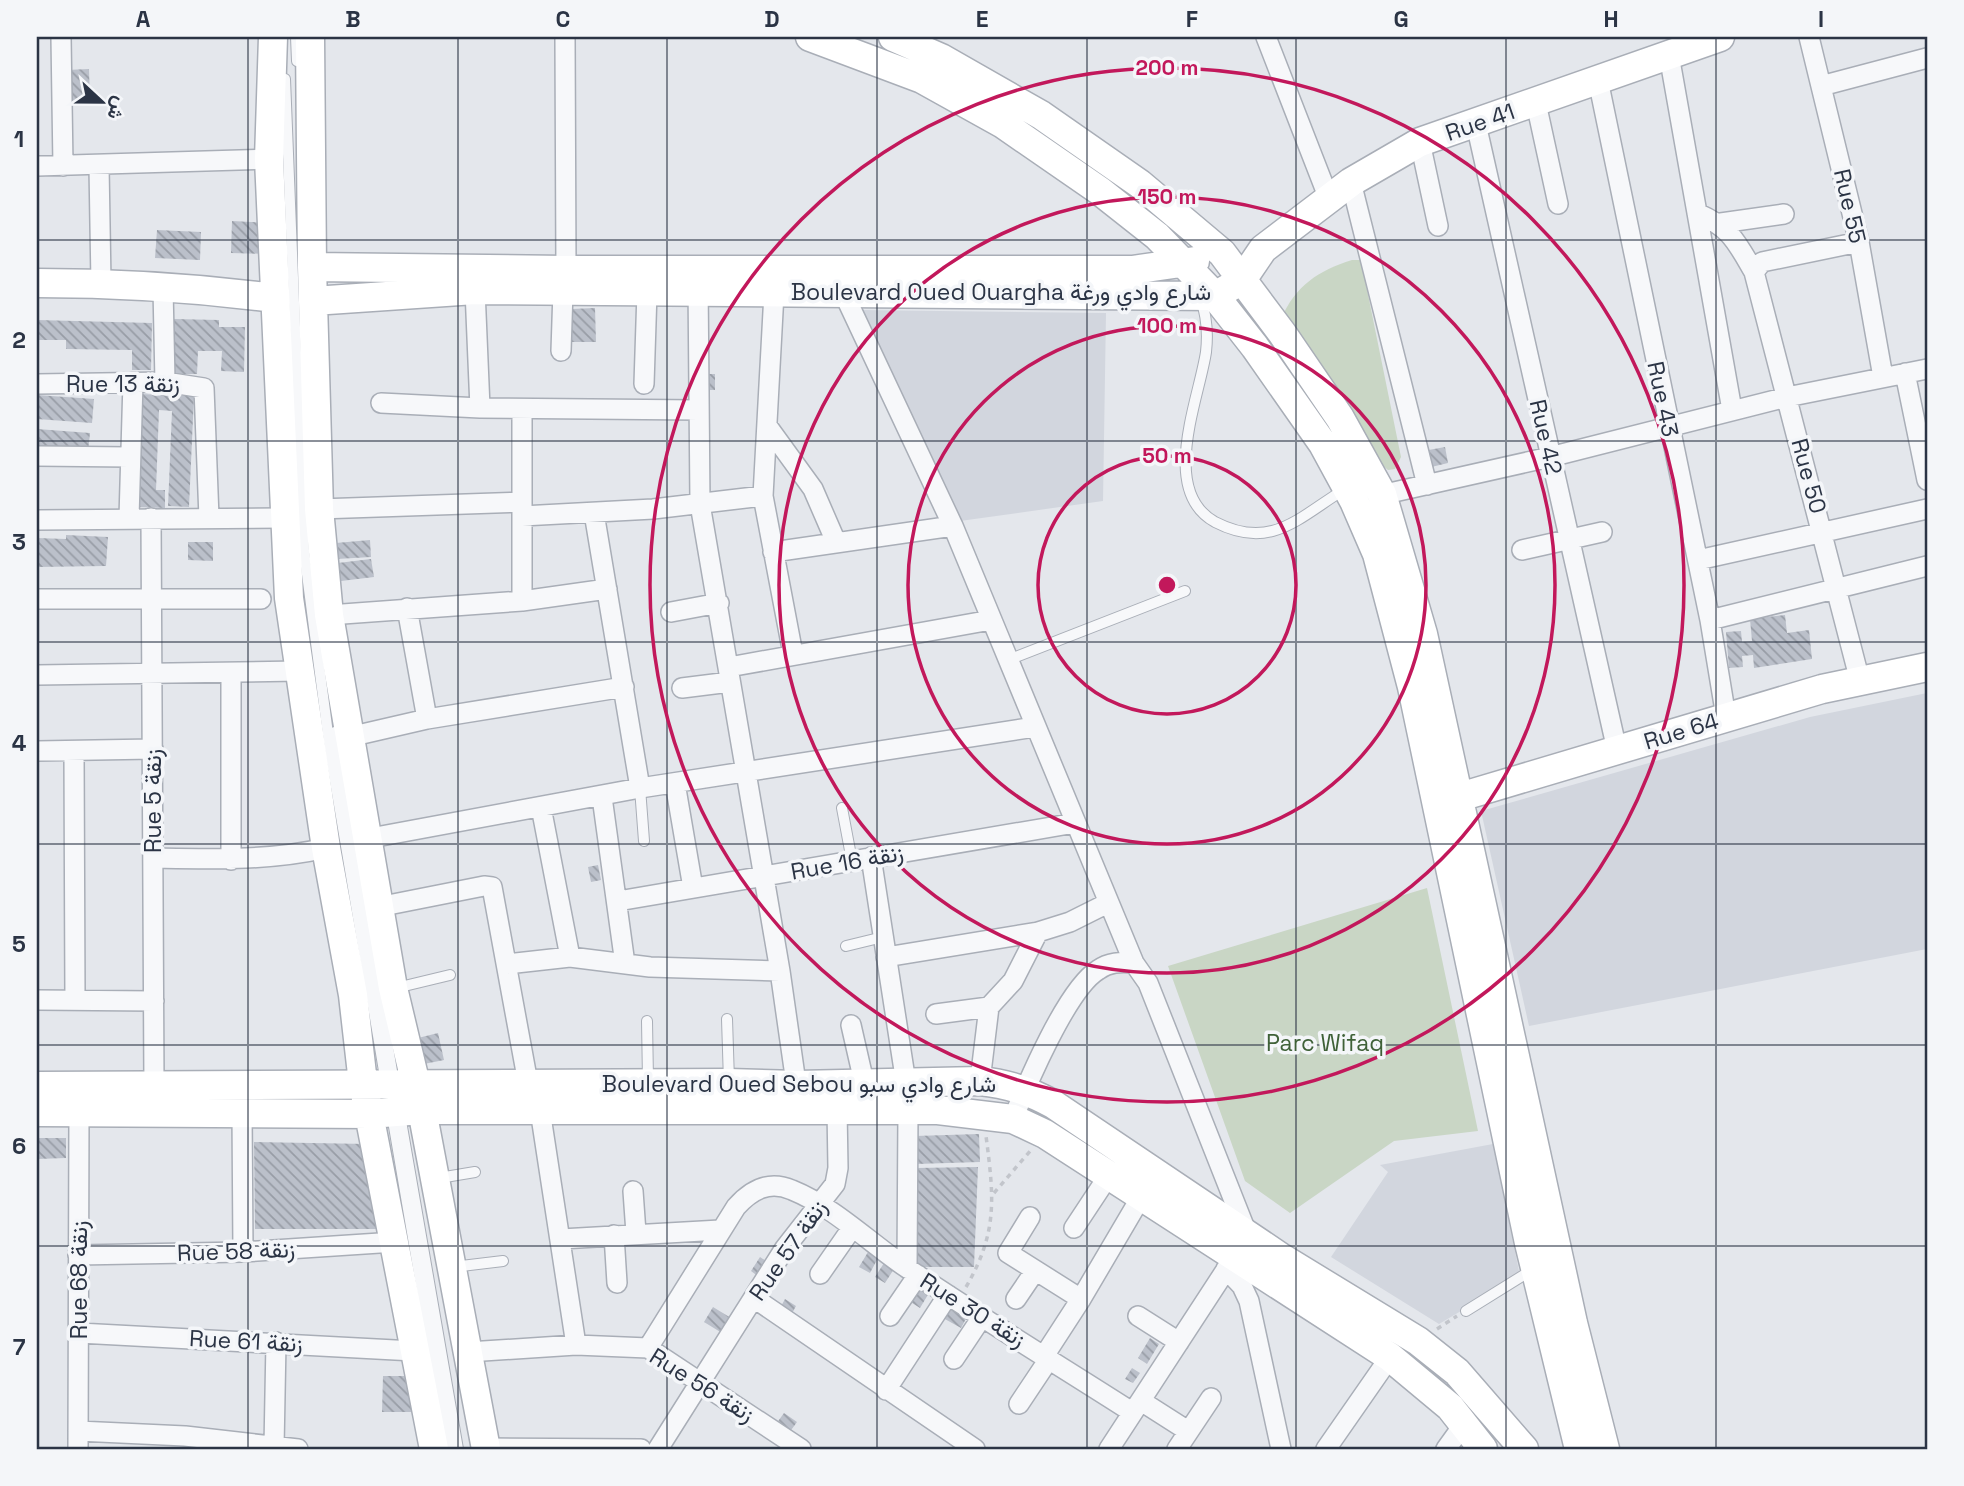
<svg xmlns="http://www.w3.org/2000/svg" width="1964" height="1486" font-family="'Space Grotesk',Vazirmatn,sans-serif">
  <defs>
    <pattern id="building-back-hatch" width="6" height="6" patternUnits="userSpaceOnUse" patternTransform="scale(1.75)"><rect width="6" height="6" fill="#bbc0ca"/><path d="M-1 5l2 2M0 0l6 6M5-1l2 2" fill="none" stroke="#989da6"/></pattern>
  </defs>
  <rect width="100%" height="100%" fill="#e4e7ec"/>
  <path fill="#d2d6de" d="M862,310L1106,313L1103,501L960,521Z
    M1927,693V949L1529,1026L1481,811L1810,717Z
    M1493,1144L1520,1276L1439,1324L1331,1257L1388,1172L1380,1165Z"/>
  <path fill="#c9d6c5" d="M1352,260H1361L1401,457L1395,469L1388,470L1381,464L1343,398L1281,319C1296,285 1318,271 1352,260Z
    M1427,888L1478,1131L1394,1141L1290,1213L1245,1181L1168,966Z"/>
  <path fill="url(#building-back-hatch)" d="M89,69L90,101L68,102L66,70Z
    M232,221L270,223L269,254L231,253Z
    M157,230L201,232L200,260L155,258Z
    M595,308L596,342H571V309Z
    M174,319L219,320V327H245L244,372L221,371L222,351H198L197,374H172Z
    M37,320L152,323L151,370H132V350L66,349V340H37Z
    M701,374H715V390H702Z
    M140,394L194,396L189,507L168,506L172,411L159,410L156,490H165V508L136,507Z
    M37,395L94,399L92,423L37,419Z
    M37,429L90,433L88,452L37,448Z
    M1445,447L1448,463L1427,468L1423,451Z
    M66,535L108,537L106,566L37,567V538L66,539Z
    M370,540L371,557L337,559L336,543Z
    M188,542H213V561L188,560Z
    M371,559L374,577L341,581L338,563Z
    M1785,615L1787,633L1809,630L1812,659L1754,668L1753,655L1742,656L1743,667L1729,668L1726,632L1741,631L1742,642L1752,641L1750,619Z
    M598,865L601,880L591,882L588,867Z
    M438,1033L444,1060L424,1064L418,1038Z
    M979,1134L980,1162L916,1164L915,1136Z
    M37,1138H66V1158L37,1159Z
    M254,1142L368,1144L383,1229H255Z
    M978,1167L974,1267H918L916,1168Z
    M868,1252L878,1258L870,1273L859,1267Z
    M760,1257L769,1263L759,1277L751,1271Z
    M884,1263L894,1269L885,1283L875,1277Z
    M918,1286L929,1293L920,1308L909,1301Z
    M785,1299L796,1306L790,1317L779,1310Z
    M950,1305L968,1315L961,1328L943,1318Z
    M713,1307L731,1318L722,1333L704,1322Z
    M1150,1338L1159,1344L1147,1364L1138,1358Z
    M1132,1368L1140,1373L1133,1383L1125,1379Z
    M383,1376H411V1412H382Z
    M784,1413L797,1422L789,1433L776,1424Z"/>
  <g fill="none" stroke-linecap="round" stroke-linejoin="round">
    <defs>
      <path id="lane" d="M296,37L297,61
        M285,79L304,551L331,757L386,1083
        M1201,300C1207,317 1208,334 1206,352C1199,399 1159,491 1215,522C1271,551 1298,518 1345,489
        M1008,660L1185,591
        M335,732L394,1083
        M640,788L644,841
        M842,808L852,861
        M846,946L883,937
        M396,988L450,975
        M727,1019L729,1081
        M647,1021L648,1080
        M392,1115L449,1449
        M400,1115L458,1449
        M439,1178L475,1172
        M453,1267L503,1261
        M1466,1311L1532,1270"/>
      <path id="street" d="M61,37L63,166
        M565,37L566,270
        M1266,37L1329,199
        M1809,37L1859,242L1883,377
        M1669,55L1732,410
        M1598,80L1710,620L1726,717
        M1821,86L1927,58
        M1536,103L1558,204
        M1476,124L1617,750
        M1420,142L1438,226
        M37,166L269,159
        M99,166L101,283
        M1351,182L1427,485
        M1697,213C1731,228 1736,241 1754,272L1860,681
        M1721,223L1784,214
        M1754,272L1762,262L1859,242
        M698,282L700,504L780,971L798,1097
        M163,288L165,382
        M475,290L480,408
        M774,293L763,496L793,654
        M844,294L953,526L1134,963L1148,983L1248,1236L1109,1449
        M561,351L563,291
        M1905,373L1927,480
        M37,384L165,382L204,388L209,518
        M644,384L647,292
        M381,403L480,408L699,410
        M768,427L813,489L836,542
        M37,456L129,457
        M1354,501L1550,457L1787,397L1927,369
        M319,509L522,502
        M594,513L640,788
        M522,516L653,509L763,496
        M129,518L133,382
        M151,518L154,1085
        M37,520L283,518
        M1522,550L1602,532
        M773,552L953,526
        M1698,560L1927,509
        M37,599H261
        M522,601V409
        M407,608L427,719
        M671,612L719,603
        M329,615L522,601L607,589
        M1710,620L1927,566
        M729,667L991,620
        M231,673V860
        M37,675L299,671
        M682,688L730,682
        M349,737L427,719L624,687
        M37,751L153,749
        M74,752L75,1000
        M675,783L693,888
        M602,797L625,964
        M541,807L570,957
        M365,839L640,788L1035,727
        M871,857L906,1083
        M153,858C212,859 269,861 326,848
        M618,901L1075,823
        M378,907L484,886L492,887L528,1083
        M886,957L1038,932L1070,922L1108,903
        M507,964L570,957L650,967L780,971
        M37,1000L154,1001
        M936,1014L989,1007
        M851,1025L864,1082
        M980,1081L989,1007L1013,981L1038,932
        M540,1110L576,1345
        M242,1112L243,1252
        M1013,1119C1027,1084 1067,989 1098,970C1109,962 1120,962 1134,963
        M633,1191L636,1233
        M1030,1217L1008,1253L1081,1299
        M1074,1228L1109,1175
        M614,1235L617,1283
        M561,1239L720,1230
        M78,1255L243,1252L395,1242
        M907,1268L908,1111
        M1226,1269L1242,1286L1249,1301L1281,1449
        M820,1274L852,1228
        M754,1298L975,1449
        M1016,1299L1035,1271
        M890,1316L918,1275
        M1138,1316L1179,1342
        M79,1333L414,1351
        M648,1348L736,1207C751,1190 769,1180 792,1190C834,1207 870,1243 907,1268C981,1318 1057,1364 1132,1412
        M468,1352L576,1345L648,1348L801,1449
        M1044,1356L1081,1299L1141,1197
        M954,1359L982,1317
        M886,1390L948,1295
        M1141,1401L1188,1431
        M1019,1404L1049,1359
        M78,1431L185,1436L298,1449
        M274,1447L276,1342
        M486,1448L641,1449
        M78,1449L79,1111
        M658,1449L785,1248L835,1184L838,1168L837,1109
        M1177,1449L1211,1398
        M1326,1449L1390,1357
        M1446,1449L1464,1424"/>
      <path id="secondary" d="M273,37L269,159L289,598L326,848L353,995L363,1083L434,1449
        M310,37L312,267L319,509L329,615L393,988L422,1110L486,1449
        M810,37L922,79L1003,124L1100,191L1157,236L1215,296L1255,347L1323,444L1354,501L1377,554L1412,687L1529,1243L1579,1449
        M893,37L941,58L1041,115L1140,184L1222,253L1282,333L1340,418L1382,494L1423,634L1573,1323L1605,1449
        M312,267L566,270H1132L1195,261
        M37,283C116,283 196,288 274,298
        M313,301L475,290L1215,296L1242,280L1263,249L1351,182L1420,142L1720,37
        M1443,802L1822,689L1927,667
        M37,1086L729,1083L797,1085L980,1081C1008,1084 1029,1091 1053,1104L1282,1258L1418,1341L1457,1372L1524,1449
        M37,1112L370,1114L422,1110H938L1013,1119L1045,1134L1390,1357L1450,1407L1483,1449"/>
    </defs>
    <use href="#lane" stroke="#a9aeb7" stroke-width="12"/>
    <use href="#street" stroke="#a9aeb7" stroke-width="22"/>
    <use href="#secondary" stroke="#a9aeb7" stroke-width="31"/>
    <path stroke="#c2c5cb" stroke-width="3.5" stroke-dasharray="5 5" stroke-linecap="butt" d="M994,1193L1031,1150
      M966,1287C998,1232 994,1198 986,1136
      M1437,1329L1457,1316"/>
    <use href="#lane" stroke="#f7f8fa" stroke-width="10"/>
    <use href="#street" stroke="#f7f8fa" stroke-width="19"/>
    <use href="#secondary" stroke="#fff" stroke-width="28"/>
  </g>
  <path fill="none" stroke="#2b3445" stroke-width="2" stroke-opacity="0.55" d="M248,37V1449M458,37V1449M667,37V1449M877,37V1449M1087,37V1449M1296,37V1449M1506,37V1449M1716,37V1449M37,240H1927M37,441H1927M37,642H1927M37,844H1927M37,1045H1927M37,1246H1927"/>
  <g fill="none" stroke="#c2185b" stroke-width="3.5">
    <circle cx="1167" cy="585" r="129"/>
    <circle cx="1167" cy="585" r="259"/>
    <circle cx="1167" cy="585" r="388"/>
    <circle cx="1167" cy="585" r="517"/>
  </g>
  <g text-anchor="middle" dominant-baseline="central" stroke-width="7" stroke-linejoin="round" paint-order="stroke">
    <g font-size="23" fill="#2b3445" stroke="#f4f6f9">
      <text transform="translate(1480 122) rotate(-19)">Rue 41</text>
      <text transform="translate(1850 206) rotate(77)">Rue 55</text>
      <text x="1001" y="292">Boulevard Oued Ouargha شارع وادي ورغة</text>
      <text x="123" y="384">Rue 13 زنقة</text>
      <text transform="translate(1663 399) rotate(78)">Rue 43</text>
      <text transform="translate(1546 437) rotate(77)">Rue 42</text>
      <text transform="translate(1809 476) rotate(75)">Rue 50</text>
      <text transform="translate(1681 731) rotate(-17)">Rue 64</text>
      <text transform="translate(153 801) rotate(-90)">Rue 5 زنقة</text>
      <text transform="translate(847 862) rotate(-10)">Rue 16 زنقة</text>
      <text x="799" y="1084">Boulevard Oued Sebou شارع وادي سبو</text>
      <text transform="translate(788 1250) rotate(-55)">Rue 57 زنقة</text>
      <text transform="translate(236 1251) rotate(-2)">Rue 58 زنقة</text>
      <text transform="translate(79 1280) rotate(-90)">Rue 68 زنقة</text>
      <text transform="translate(973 1310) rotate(32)">Rue 30 زنقة</text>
      <text transform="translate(246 1341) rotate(3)">Rue 61 زنقة</text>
      <text transform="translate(702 1385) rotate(32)">Rue 56 زنقة</text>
    </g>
    <g font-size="23" fill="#3f6138" stroke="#f4f6f9">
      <text x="1325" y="1043">Parc Wifaq</text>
    </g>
  </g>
  <circle cx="1167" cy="585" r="10" fill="#c2185b" stroke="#f4f6f9" stroke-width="3.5"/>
  <g font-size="21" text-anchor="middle" font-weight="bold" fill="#c2185b" stroke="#f4f6f9" stroke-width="7" stroke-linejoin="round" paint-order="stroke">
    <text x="1167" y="75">200 m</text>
    <text x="1167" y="204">150 m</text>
    <text x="1167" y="333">100 m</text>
    <text x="1167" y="463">50 m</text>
  </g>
  <rect width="1964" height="1486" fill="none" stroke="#f4f6f9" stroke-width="77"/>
  <g transform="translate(102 102) rotate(112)" stroke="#f4f6f9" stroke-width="5" paint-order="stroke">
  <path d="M0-5L12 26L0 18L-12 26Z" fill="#2b3445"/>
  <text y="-10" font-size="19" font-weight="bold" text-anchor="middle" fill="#2b3445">ش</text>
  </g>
  <rect x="38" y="38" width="1888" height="1410" fill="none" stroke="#2b3445" stroke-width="2.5"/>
  <g font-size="23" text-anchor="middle" font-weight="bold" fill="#2b3445">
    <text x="143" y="27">A</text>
    <text x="353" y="27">B</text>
    <text x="563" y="27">C</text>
    <text x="772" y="27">D</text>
    <text x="982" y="27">E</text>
    <text x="1192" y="27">F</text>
    <text x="1401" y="27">G</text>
    <text x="1611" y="27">H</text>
    <text x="1821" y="27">I</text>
    <text x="19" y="147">1</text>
    <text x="19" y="348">2</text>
    <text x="19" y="550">3</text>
    <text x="19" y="751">4</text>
    <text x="19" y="952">5</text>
    <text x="19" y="1154">6</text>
    <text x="19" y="1355">7</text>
  </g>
</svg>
